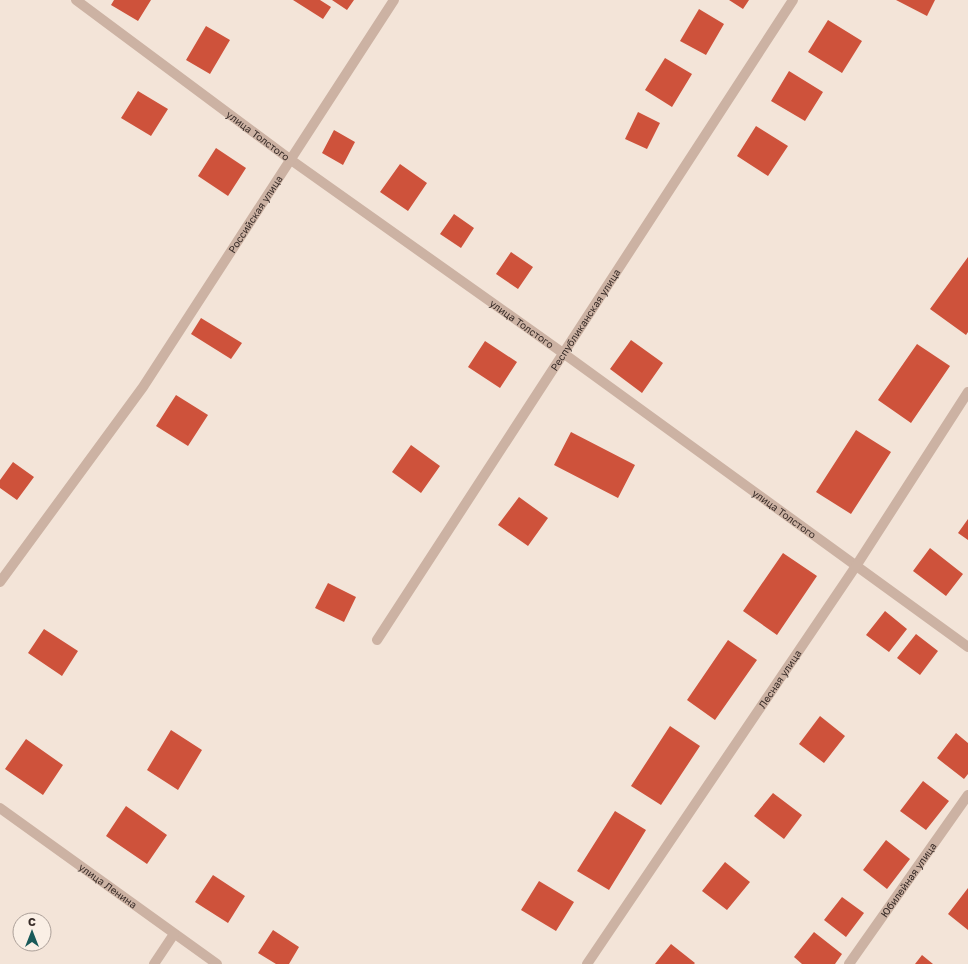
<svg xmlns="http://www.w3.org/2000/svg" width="968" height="964" font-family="'Golos Text',sans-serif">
  <rect width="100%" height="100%" fill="#f3e4d8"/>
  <path fill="#ce523b" d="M114,0H151L138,21L111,5Z
    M293,0H320L331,7L323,19Z
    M332,0H354L347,10Z
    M729,0H749L743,9Z
    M896,0H935L927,16Z
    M699,9L724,24L706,55L680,41Z
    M828,20L862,41L842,73L808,52Z
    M206,26L230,40L210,74L186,60Z
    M665,58L692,74L672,107L645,90Z
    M789,71L823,92L805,121L771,101Z
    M138,91L168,109L151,136L121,118Z
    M638,112L660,123L647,149L625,139Z
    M756,126L788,146L768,176L737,156Z
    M334,130L355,142L343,165L322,153Z
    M216,148L246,168L228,196L198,176Z
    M400,164L427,183L408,211L380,192Z
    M454,214L474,228L461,248L440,234Z
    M511,252L533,267L518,289L496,274Z
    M968,257V332L966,335L930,309Z
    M201,318L242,343L231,359L191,334Z
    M631,340L663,363L642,393L610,369Z
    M485,341L517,362L500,388L468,367Z
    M917,344L950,366L911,423L878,400Z
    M176,395L208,415L188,446L156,426Z
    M856,430L891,452L851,514L816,492Z
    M571,432L635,465L618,498L554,465Z
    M411,445L440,466L421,493L392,472Z
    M13,462L34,477L17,500L0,488V480Z
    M519,497L548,518L528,546L498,525Z
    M968,519V540L958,533Z
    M930,548L963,574L946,596L913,571Z
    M783,553L817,576L777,635L743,611Z
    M328,583L356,597L344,622L315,608Z
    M885,611L907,629L889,652L866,635Z
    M44,629L78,651L62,676L28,653Z
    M916,634L938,651L920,675L897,658Z
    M728,640L757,660L715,720L687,700Z
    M820,716L845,736L824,763L799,744Z
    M670,726L700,746L661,805L631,786Z
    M171,730L202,750L178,790L147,770Z
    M956,733L968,743V774L964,779L937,758Z
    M26,739L63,765L43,795L5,769Z
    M923,781L949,801L926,830L900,811Z
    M773,793L802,815L784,839L754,816Z
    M126,806L167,835L147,864L106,836Z
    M615,811L646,830L609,890L577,871Z
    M886,840L910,859L887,889L863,870Z
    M725,862L750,882L727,910L702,891Z
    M213,875L245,896L228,923L195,902Z
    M539,881L574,902L556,931L521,910Z
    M968,888V930L948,914Z
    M842,897L864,913L846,937L824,920Z
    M273,930L299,947L289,964H276L258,953Z
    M814,932L842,954L835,964H802L794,957Z
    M671,944L695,963L694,964H655Z
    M922,955L933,964H915Z"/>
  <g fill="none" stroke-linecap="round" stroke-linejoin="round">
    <g stroke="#ccb2a3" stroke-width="10">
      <path id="s1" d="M76,0L291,160L563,353L968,647"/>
      <path id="s2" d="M0,582L143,387L394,0"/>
      <path id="s3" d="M377,640L793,0"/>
      <path id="s4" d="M0,808L217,964"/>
      <path d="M154,964L174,934"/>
      <path id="s5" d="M587,964L856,566L968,392"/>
      <path id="s6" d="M849,964L968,795"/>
    </g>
  </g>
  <g text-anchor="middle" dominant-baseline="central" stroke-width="4" stroke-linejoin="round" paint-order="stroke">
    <g font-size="10" fill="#362a26" stroke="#faefe5">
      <text stroke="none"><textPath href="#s1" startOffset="227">улица Толстого</textPath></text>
      <text stroke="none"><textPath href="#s2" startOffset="448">Российская улица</textPath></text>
      <text stroke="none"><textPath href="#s3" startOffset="382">Республиканская улица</textPath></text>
      <text stroke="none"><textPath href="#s1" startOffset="551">улица Толстого</textPath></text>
      <text stroke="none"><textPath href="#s1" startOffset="875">улица Толстого</textPath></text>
      <text stroke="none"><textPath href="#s5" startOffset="344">Лесная улица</textPath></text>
      <text stroke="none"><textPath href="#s6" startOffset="103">Юбилейная улица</textPath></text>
      <text stroke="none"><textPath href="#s4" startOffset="133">улица Ленина</textPath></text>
    </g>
  </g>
  <g transform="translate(32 932)"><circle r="19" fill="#faefe5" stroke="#aca099"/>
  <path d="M0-3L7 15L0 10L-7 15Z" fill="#195a59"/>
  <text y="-6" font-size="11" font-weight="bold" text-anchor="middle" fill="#362a26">С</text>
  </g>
</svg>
